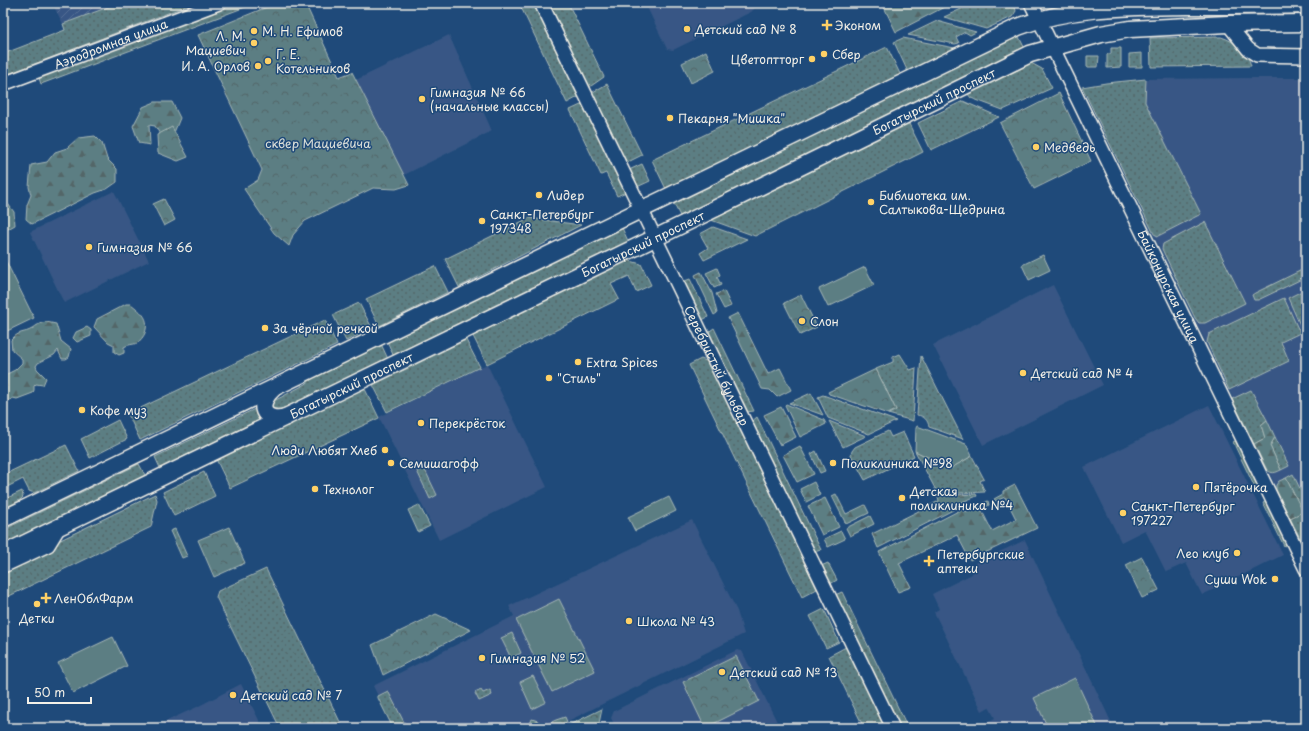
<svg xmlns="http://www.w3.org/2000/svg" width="1309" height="731" font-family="'Playpen Sans',sans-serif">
  <defs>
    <pattern id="industrial-furrows" width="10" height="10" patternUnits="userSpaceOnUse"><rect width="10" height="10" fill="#375785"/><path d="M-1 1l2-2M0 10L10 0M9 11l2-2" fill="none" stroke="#557096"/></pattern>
    <pattern id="grass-dots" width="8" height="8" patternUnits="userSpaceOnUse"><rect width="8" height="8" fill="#5c7e83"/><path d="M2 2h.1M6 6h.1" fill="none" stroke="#536668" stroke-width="1.8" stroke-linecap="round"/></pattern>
    <pattern id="forest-firs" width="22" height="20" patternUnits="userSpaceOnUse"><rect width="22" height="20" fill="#5c7e83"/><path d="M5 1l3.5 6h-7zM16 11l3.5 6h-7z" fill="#536668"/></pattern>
    <pattern id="park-crowns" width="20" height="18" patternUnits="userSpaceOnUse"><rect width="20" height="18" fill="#5c7e83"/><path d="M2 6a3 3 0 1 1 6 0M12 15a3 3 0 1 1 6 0" fill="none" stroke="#536668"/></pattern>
  </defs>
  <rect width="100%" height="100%" fill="#1f4a7a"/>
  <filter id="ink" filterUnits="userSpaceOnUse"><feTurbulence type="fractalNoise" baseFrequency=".025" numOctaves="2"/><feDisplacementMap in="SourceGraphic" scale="8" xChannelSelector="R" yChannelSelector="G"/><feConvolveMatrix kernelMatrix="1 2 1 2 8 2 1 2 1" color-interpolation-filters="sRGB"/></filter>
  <g filter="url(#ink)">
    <path fill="#375785" d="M645,3H760L751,12L673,50L667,49Z
      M449,35L492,131L404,175L356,80Z
      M1252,78H1306V549L1082,87L1106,83L1146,79Z
      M114,191L149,261L64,303L30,232Z
      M1053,285L1103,385L983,445L933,345Z
      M487,364L547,487L439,540L379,417Z
      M1209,405L1283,555L1202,595L1186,563L1166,572L1145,530L1121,542L1084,467Z
      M692,520L737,611L744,634L554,728H394L373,686L514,616L509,606Z
      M1025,540L1078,652L1114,728H979L980,726L995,718L989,707L982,711L934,612L939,609L932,594L972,574L975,563Z
      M737,650L742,651L780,728H616L611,718L614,711Z
      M241,684L263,728H151L197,707Z"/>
    <path fill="url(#industrial-furrows)" d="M52,3H119L63,24Z"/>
    <path fill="url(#grass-dots)" stroke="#a8b8b6" d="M119,3H194L3,76V54L65,30L63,24Z
      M238,3H256L41,84L39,78Z
      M519,3H534L580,96L567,103Z
      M549,3H568L604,77L591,86L589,87L588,85Z
      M974,3H1014L1016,11L1012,17L986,29L944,17Z
      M937,21L976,32L970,35L965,32L956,37L959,43L955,44L908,35Z
      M1018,35L1026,51L681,218L673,202Z
      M1221,37C1235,41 1248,52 1251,66L1151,67L1150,38Z
      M903,38L955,48L908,72L894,42Z
      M887,47L901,76L666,189L652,160Z
      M1111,48H1121V67L1107,68V54H1111Z
      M1142,53V67H1129V54Z
      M1087,56H1099L1098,67H1087Z
      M1031,63L1042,69L1052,88L1003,110L971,98L968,94Z
      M1146,79L1145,102L1201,214L1158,236L1154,234L1082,87L1106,83Z
      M607,84L642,155L626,163L592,94L593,92Z
      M963,101L999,117L931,150L918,123Z
      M583,104L626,192L617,196L606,173L601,175L570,110Z
      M908,122L923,152L755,236L711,220Z
      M642,164L650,181L637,187L629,170Z
      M529,218L581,225L459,287L445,259Z
      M1205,222L1245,303L1205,323H1199L1195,318L1162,249L1163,244Z
      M713,227L747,239L704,260L700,253L708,248L700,234Z
      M622,228L629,243L394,357L387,341Z
      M627,260L641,264L651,285L636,292L629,276L611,284L619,299L487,364L473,336Z
      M435,266L448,292L379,326L366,299Z
      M717,268L720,275L717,277L721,285L714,288L706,273Z
      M1306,268V277L1258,300H1254L1252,295L1255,293Z
      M690,279L708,317L702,320L700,319L682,282Z
      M1306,289V333L1304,334L1288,298Z
      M1284,298L1300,333L1281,342L1289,361L1229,390L1207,342L1209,334Z
      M359,303L372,328L346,341L333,315Z
      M325,320L337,345L140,440L128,414Z
      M714,328L754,411L746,412L707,333Z
      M466,340L480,367L387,412L373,385Z
      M381,344L388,359L277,413H274L269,404L272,402L306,384L316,375Z
      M900,354L910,370L916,368L913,421L888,414L896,410L876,369L893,362V357Z
      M921,356L963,439L929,427C928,420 924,416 917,415Z
      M701,359L706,361L709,364L817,589L802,597L689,365Z
      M364,387L379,418L230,488L216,459Z
      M1251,390L1267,420L1261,425L1265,438L1254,444L1232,399Z
      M811,393L823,415L789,403Z
      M823,395L896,421L869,434L828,418L818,397Z
      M259,407L266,419L161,470L155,457Z
      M757,417L821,550L814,552L751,422Z
      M118,420L127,439L90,458L81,439Z
      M829,421L866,436L843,447Z
      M888,431L891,437L903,432L914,456L865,480L851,455L852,451L855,447Z
      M1275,437L1289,466L1281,470L1270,446Z
      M1237,440L1262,492L1258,494L1233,442Z
      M66,445L79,471L34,493L29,491L23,479L3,489V475Z
      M915,451L951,468L972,456L984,479L980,481L985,492L938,494Z
      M139,464L146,477L3,546V530Z
      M424,468L437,495L430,499L417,471Z
      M204,472L215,496L174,516L163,492Z
      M1293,474L1306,501V550L1290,518L1302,512L1286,478Z
      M22,491L23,497L20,500L3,509V500Z
      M155,494L157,500L151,527L3,599V568Z
      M1267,501L1288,544L1284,546L1263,503Z
      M175,529L187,556L182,558L170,531Z
      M828,563L837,580L830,584L821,566Z
      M266,569L343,728H280L216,597L218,591Z
      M842,592L908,728H899L835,595Z
      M824,609L839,642L826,648L810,616Z
      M846,647L886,728H864L829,656Z
      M481,690L483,693L490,690L492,695L479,701L475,693Z
      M388,691L407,728H393L378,698V696Z
      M565,717L567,722L554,728H521L530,724L532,719L538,721L541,727L556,720Z"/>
    <path fill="url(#forest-firs)" stroke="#a8b8b6" d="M888,3H952L896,32L883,5Z
      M155,102H172L180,118L173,135L163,139L155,126L149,125L150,145L139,143L133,126L143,107Z
      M95,136L102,143L107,159L117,169V182L107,189L95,193L32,224L26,219L27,205L31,195L29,187L31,165L47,162L55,152L67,148L78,138Z
      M3,203L8,204L14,212L15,225L6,230L3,227Z
      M701,272L712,293L717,313L714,315L695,275Z
      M724,291L731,306L724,309L716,294Z
      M126,304H131C142,313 150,318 145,333C144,336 140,341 137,343C133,345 128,344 124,347V353L119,355L114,352V345L108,342L94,327L97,319Z
      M738,313L768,374L780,368L791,390L777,397L770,390L762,389L728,318Z
      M46,322L56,324L61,341L71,349L69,357L66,359H62L58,350L54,355L38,363L36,366L37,369L46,378L43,385L36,384L34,386V390L33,393L17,399L13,398L3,404V376L15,370L22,363V359L12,350L11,340C20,330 24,334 32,329C37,325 40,323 46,322Z
      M87,327L91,330V336L77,342L73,338L76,332Z
      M786,404L824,420L826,424L800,437L785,405Z
      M781,407L796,437L780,445L764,415Z
      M1267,420L1275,437L1270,446L1281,470C1275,473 1272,474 1267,470L1254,444L1265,438L1261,425Z
      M800,446L814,474L797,482L783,455Z
      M816,451L825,471L820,473L811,454Z
      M1286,478L1303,512L1290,518L1276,490V485L1279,481Z
      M814,482L820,495L806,502L800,489Z
      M1015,485L1037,528L970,560L957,535L899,563L911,587L898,592L879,552L964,508L966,512L988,501L989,505L981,509L992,531L1016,519L1005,497L996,501L994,499L1003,494V491Z
      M836,494L846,514L865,505L869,513L846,524L832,496Z
      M976,494L977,496L962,502L963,505L878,548L872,534L939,501L938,496Z
      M825,498L839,527L822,535L808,506Z
      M870,516L874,524L850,536L846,528Z
      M841,531L845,539L828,547L824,539Z"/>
    <path fill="url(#park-crowns)" stroke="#a8b8b6" d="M277,3H305L339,77L352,72L409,185L396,189L373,188L305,221L293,235L289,246L274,233L244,189L258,180L262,170L198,35Z
      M706,51L715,71L691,83L682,63Z
      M1059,93L1091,161L1034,189L1000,123Z
      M172,127L188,157L178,161L158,153L157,135Z
      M164,199L175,220L164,226L153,204Z
      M1043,255L1050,270L1029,280L1022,265Z
      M801,295L817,327L800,335L784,303Z
      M876,369L896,410L888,414L829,394L828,392Z
      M419,505L430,526L418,532L408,510Z
      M229,527L245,563L214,577L198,540Z
      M1142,557L1159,590L1142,598L1126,565Z
      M436,614L471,630L383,675L372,645Z
      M736,656L759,701L705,728L683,682Z
      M602,709L598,728H563Z"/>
    <path fill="#5c7e83" stroke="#a8b8b6" d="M3,255L34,318L3,333Z
      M865,267L874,285L828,307L819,289Z
      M917,426L966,444L972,456L951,468L915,451L916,428Z
      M669,497L676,511L635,531L628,517Z
      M559,599L595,671L552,692L516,620Z
      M512,633L521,653L511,658L501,638Z
      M113,637L127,666L73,693L58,663Z
      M533,676L546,702L532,709L520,682Z
      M1075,678L1098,728H1048L1034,698Z"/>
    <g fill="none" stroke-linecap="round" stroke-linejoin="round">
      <defs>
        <g id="minor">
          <path id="s1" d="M541,3L893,728"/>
          <path id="s2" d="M1031,3L1306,569"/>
          <path d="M1228,24L1248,49L1257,55L1306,56"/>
          <path id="s3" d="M3,84L219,3"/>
          <path d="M3,566L48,545L59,527"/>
        </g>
        <g id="major">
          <path d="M273,389C256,404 262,423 286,417"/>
          <path d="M3,519L1018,27C1072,6 1129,7 1187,6C1226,6 1266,6 1306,5"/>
          <path id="s4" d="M3,554L694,219L1030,54L1101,34L1130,29L1228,24L1306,23"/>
        </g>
      </defs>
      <use href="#minor" stroke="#f4f1e8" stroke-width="16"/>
      <use href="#major" stroke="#f4f1e8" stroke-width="19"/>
      <use href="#minor" stroke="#1f4a7a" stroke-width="13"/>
      <use href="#major" stroke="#1f4a7a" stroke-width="16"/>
    </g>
  </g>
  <g fill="#ffd166" stroke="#1f4a7a" stroke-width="1.5">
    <path d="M825 19h4v4h4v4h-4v4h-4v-4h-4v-4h4z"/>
    <circle cx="687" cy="29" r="4"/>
    <circle cx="254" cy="31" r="4"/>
    <circle cx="254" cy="43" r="4"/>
    <circle cx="824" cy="54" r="4"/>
    <circle cx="812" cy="59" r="4"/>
    <circle cx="268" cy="61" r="4"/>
    <circle cx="258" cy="66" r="4"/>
    <circle cx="422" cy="99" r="4"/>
    <circle cx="670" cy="118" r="4"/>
    <circle cx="1036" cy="147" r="4"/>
    <circle cx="539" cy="195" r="4"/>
    <circle cx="871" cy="202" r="4"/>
    <circle cx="482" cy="221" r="4"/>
    <circle cx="89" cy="247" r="4"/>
    <circle cx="802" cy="321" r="4"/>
    <circle cx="265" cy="328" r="4"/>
    <circle cx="578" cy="362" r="4"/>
    <circle cx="1023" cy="373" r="4"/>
    <circle cx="549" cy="378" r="4"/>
    <circle cx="82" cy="410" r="4"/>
    <circle cx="421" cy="423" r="4"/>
    <circle cx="385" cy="450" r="4"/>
    <circle cx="391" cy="463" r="4"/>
    <circle cx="833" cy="463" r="4"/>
    <circle cx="1196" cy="487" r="4"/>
    <circle cx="315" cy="489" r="4"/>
    <circle cx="902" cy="498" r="4"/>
    <circle cx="1123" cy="513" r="4"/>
    <circle cx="1237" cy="553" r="4"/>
    <path d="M927 555h4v4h4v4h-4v4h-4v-4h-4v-4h4z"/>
    <circle cx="1275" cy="579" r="4"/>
    <path d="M44 592h4v4h4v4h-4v4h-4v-4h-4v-4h4z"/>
    <circle cx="37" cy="604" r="4"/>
    <circle cx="629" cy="621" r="4"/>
    <circle cx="482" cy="658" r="4"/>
    <circle cx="722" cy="672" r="4"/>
    <circle cx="233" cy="695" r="4"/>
  </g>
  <g text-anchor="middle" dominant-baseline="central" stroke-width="3" stroke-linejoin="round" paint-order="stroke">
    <g font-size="12" fill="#f4f1e8" stroke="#1f4a7a" text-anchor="start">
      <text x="835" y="25">Эконом</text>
      <text x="695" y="29">Детский сад № 8</text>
      <text x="262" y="31">М. Н. Ефимов</text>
      <text x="246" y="36" text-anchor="end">Л. М.<tspan x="246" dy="14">Мациевич</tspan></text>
      <text x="276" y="54">Г. Е.<tspan x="276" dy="14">Котельников</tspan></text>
      <text x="832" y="54">Сбер</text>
      <text x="804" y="59" text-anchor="end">Цветоптторг</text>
      <text x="250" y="66" text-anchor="end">И. А. Орлов</text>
      <text x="430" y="92">Гимназия № 66<tspan x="430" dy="14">(начальные классы)</tspan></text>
      <text x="678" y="118">Пекарня "Мишка"</text>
      <text x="1044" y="147">Медведь</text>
      <text x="547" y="195">Лидер</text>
      <text x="879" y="195">Библиотека им.<tspan x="879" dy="14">Салтыкова-Щедрина</tspan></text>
      <text x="490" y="214">Санкт-Петербург<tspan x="490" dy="14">197348</tspan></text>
      <text x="97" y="247">Гимназия № 66</text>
      <text x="810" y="321">Слон</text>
      <text x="273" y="328">За чёрной речкой</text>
      <text x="586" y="362">Extra Spices</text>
      <text x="1031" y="373">Детский сад № 4</text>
      <text x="557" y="378">"Стиль"</text>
      <text x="90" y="410">Кофе муз</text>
      <text x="429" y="423">Перекрёсток</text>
      <text x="377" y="450" text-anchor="end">Люди Любят Хлеб</text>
      <text x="399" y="463">Семишагофф</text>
      <text x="841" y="463">Поликлиника №98</text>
      <text x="1204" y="487">Пятёрочка</text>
      <text x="323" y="489">Технолог</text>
      <text x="910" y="491">Детская<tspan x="910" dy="14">поликлиника №4</tspan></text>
      <text x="1131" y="506">Санкт-Петербург<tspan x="1131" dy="14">197227</tspan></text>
      <text x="1229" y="553" text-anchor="end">Лео клуб</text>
      <text x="937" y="554">Петербургские<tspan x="937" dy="14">аптеки</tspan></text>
      <text x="1267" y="579" text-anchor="end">Суши Wok</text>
      <text x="54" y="598">ЛенОблФарм</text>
      <text x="37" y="618" text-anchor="middle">Детки</text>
      <text x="637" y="621">Школа № 43</text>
      <text x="490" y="658">Гимназия № 52</text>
      <text x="730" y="672">Детский сад № 13</text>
      <text x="241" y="695">Детский сад № 7</text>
    </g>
    <g font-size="12" fill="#f4f1e8" stroke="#1f4a7a">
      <text stroke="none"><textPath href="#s3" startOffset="115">Аэродромная улица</textPath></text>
      <text stroke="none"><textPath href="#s4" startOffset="1035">Богатырский проспект</textPath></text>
      <text stroke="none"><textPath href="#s4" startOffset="711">Богатырский проспект</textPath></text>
      <text stroke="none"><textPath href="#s2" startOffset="315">Байконурская улица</textPath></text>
      <text stroke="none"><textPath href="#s1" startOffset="403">Серебристый бульвар</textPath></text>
      <text stroke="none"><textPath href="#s4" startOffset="387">Богатырский проспект</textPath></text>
    </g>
    <g font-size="12" fill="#dde0d9" stroke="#1f4a7a">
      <text x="318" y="143">сквер Мациевича</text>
    </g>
  </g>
  <rect width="1309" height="731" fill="none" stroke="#1f4a7a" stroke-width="16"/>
  <rect x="8" y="8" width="1293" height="715" fill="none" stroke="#f4f1e8" stroke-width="1.5" filter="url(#ink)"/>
  <path d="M28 697v6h63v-6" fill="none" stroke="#f4f1e8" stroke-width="2"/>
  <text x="34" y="697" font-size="12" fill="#f4f1e8" stroke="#1f4a7a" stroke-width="3" paint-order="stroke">50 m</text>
</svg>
